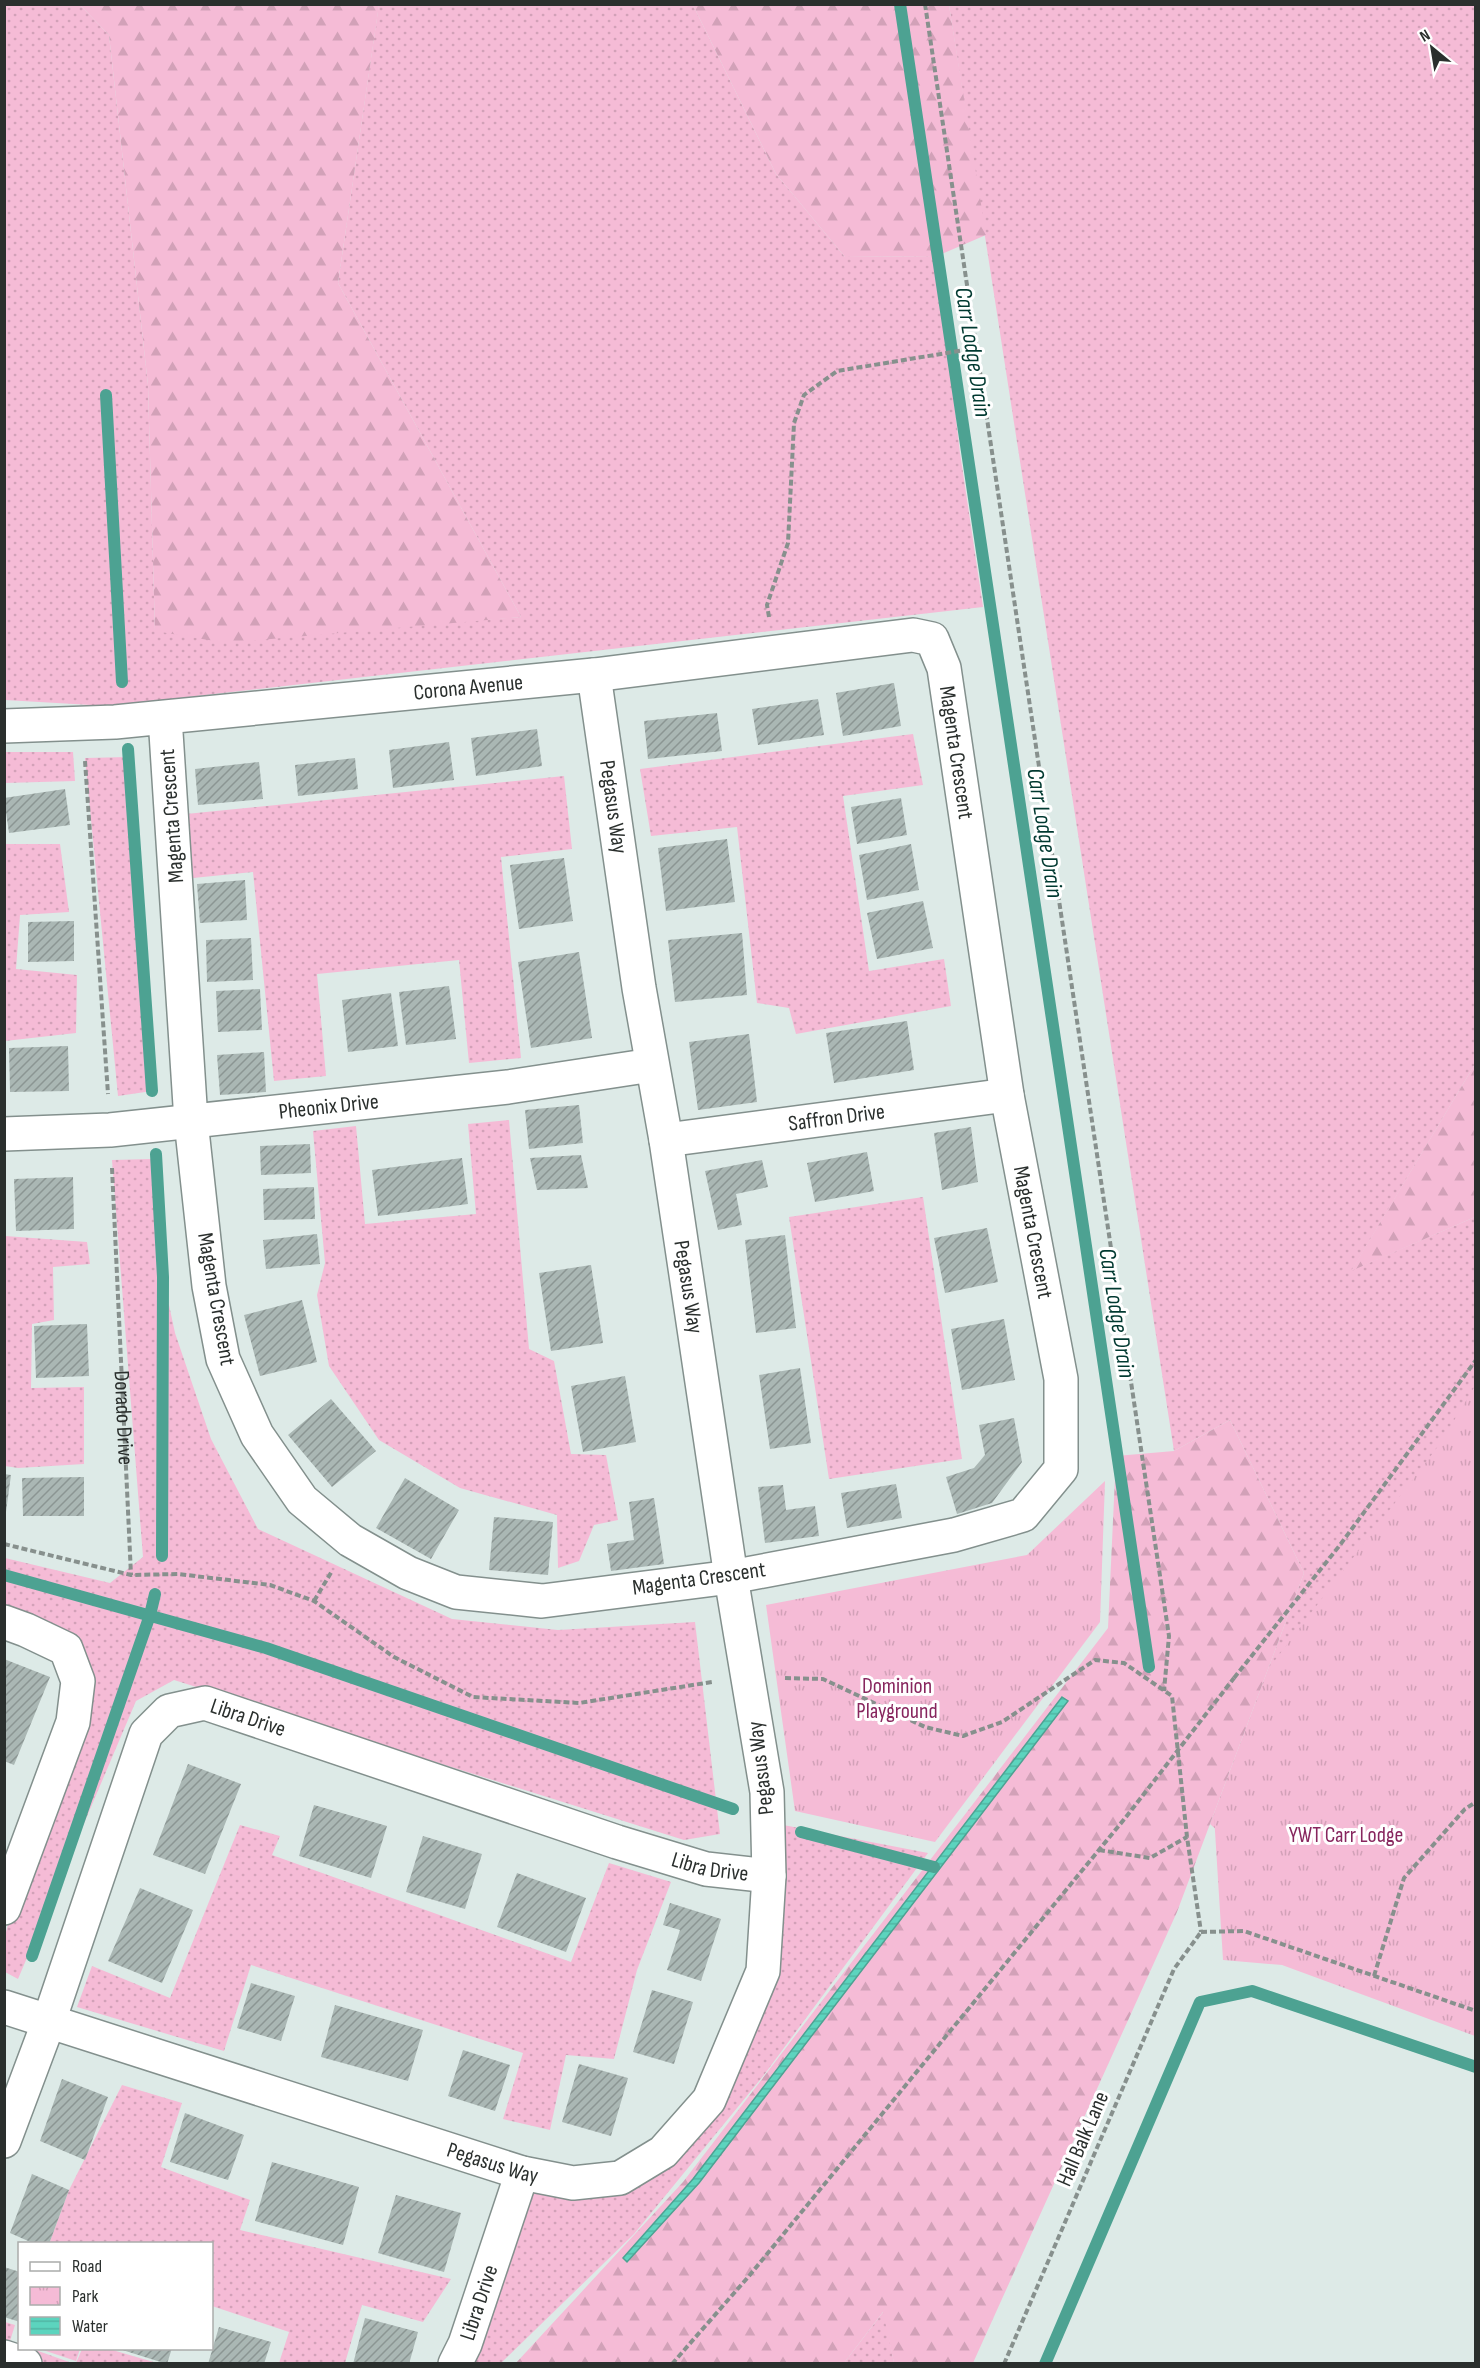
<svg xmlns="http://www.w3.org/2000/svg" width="1480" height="2368" font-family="'Sofia Sans Condensed',sans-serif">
  <defs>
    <pattern id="grass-dots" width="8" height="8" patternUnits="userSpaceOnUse" patternTransform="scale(1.5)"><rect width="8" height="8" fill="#f5bbd6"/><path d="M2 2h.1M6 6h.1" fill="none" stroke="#d2a1b8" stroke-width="1.8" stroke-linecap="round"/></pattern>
    <pattern id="forest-firs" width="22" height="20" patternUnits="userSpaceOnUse" patternTransform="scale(1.5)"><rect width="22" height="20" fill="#f5bbd6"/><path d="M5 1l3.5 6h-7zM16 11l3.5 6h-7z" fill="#d2a1b8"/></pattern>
    <pattern id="park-tufts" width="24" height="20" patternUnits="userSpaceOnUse" patternTransform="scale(1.5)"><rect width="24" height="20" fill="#f5bbd6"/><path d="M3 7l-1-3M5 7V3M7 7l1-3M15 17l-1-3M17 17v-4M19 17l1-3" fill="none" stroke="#d2a1b8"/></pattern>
    <pattern id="water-rules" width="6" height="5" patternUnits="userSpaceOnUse" patternTransform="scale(1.5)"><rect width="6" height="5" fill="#5cd4be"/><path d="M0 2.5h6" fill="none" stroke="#50b6a4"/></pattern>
    <pattern id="building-hatch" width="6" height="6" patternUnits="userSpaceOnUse" patternTransform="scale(1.5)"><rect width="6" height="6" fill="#aab7b4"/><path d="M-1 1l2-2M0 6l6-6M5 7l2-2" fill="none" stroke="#8b9593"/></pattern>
  </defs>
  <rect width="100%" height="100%" fill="#ddeae7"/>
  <path fill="url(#grass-dots)" d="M379,4L693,5L776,174L845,257L937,256L960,453L983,607L108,706L5,700L4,5H80L109,35L148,385L155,631L373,628L521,617L338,283Z
    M949,5H1475V1064L1352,1270L1475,1217V1981L1291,1897L1210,1824L1304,1573L1230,1420L1174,1451Z
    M913,734L923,785L843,796L869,971L944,959L951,1006L796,1034L789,1008L757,1003L737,827L651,836L640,769Z
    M5,752H73L75,781L5,783Z
    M128,757L152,1091L118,1096L85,758Z
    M564,776L572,849L501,857L521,1058L469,1063L459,960L317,974L326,1076L274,1081L253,872L183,879L176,815Z
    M5,844H60L69,912L20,915L16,969L77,975L76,1033L5,1041Z
    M509,1120L529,1349L554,1361L571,1454L606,1455L618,1520L594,1525L579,1561L558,1568L557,1515L460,1488L379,1440L329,1366L317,1295L325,1263L313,1131L356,1126L365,1224L476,1214L468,1124Z
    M152,1159L163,1277L175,1333L211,1439L258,1529L452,1619L558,1630L695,1622L720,1834L684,1840L174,1680L136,1701L18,1979L5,1972V1936L80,1643L5,1615V1558L110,1583L143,1557L112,1160Z
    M923,1197L962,1459L829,1479L789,1217Z
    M5,1236L87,1242L90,1264L53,1267L54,1320L32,1324L31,1388L84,1387V1464L18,1468L5,1466Z
    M773,1823L928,1853L764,2075L634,2234L501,2363L461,2364L526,2181L668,2155L768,1971Z
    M240,1825L280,1836L272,1855L571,1962L609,1863L671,1882L637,1970L614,2059L566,2055L550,2130L503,2119L523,2053L251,1965L224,2051L77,2007L92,1966L170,1998Z
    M122,2085L182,2103L161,2167L250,2200L240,2230L451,2279L423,2322L362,2305L345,2363H279L289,2332L212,2306V2244H49L69,2190Z
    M884,2311L894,2363H844Z
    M5,2322L15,2325L10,2341L72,2363H40L5,2352Z
    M40,2349H80L76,2361Z
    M82,2349H109L157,2363H76Z"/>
  <path fill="url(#forest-firs)" d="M80,5H379L338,283L521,617L226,643L155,631L148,385L109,35Z
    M693,5H949L986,235L937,256L845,257L776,174Z
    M1475,1064V1217L1351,1271Z
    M1230,1420L1304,1573L1177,1912L973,2363H894L883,2312L844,2363L515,2364L683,2182L1108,1628L1116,1456L1174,1451Z"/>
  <path fill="url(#park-tufts)" d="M1475,1386V2036L1282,1965L1223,1960L1214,1815L1269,1668L1439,1445Z
    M1105,1481L1100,1622L935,1842L795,1811L766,1605L1027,1555Z"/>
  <path fill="url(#water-rules)" stroke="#4da292" stroke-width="1.5" d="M1062,1697L1068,1701L699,2183L627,2262L623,2258L693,2179Z"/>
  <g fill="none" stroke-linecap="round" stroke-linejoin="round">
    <path stroke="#4da292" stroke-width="12" d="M900,4L1149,1667
      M106,395L122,682
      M128,749L152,1091
      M156,1154L163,1277L162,1556
      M4,1575L266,1648L733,1809
      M801,1832L934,1867
      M32,1956L150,1615L155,1594
      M1045,2364L1200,2002L1252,1991L1476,2067"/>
  </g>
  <path fill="url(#building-hatch)" d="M894,683L901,726L843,736L836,693Z
    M818,699L824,735L758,745L752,709Z
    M717,713L722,751L648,759L644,721Z
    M537,729L542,766L476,776L471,738Z
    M449,742L454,780L393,788L389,750Z
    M355,758L358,789L298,796L295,765Z
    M259,762L263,799L198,805L195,769Z
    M65,789L70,825L9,833L4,798Z
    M901,798L907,835L857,844L851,807Z
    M727,839L735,902L666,911L658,848Z
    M911,844L919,890L867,900L859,855Z
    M564,858L573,921L519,929L510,865Z
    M245,880L247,920L200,923L197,884Z
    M923,901L933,948L877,959L867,913Z
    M74,921V961L28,962V922Z
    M742,933L747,995L675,1002L668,940Z
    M251,938L253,980L207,982L206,940Z
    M579,952L592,1038L531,1048L518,962Z
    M449,986L456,1039L406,1045L399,992Z
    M260,989L262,1030L218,1032L216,991Z
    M391,993L398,1046L348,1052L342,1000Z
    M907,1021L914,1070L834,1083L826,1033Z
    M749,1034L757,1102L698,1110L689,1042Z
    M68,1046L69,1091L10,1092L9,1048Z
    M264,1052L266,1092L220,1095L217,1055Z
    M579,1105L583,1143L529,1149L525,1110Z
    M971,1127L978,1182L942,1190L934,1133Z
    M310,1144L311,1173L261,1175L260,1146Z
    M867,1152L874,1191L815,1202L807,1163Z
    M581,1155L588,1188L537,1190L530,1158Z
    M462,1158L468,1204L378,1216L372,1170Z
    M762,1160L768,1187L736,1194L742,1225L718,1230L705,1171Z
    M73,1177L74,1229L16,1231L14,1179Z
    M314,1187L315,1219L264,1220L263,1189Z
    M987,1228L998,1282L945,1293L934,1238Z
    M317,1234L320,1264L266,1269L263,1240Z
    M785,1235L796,1328L756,1333L745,1240Z
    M591,1265L603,1343L551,1351L539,1273Z
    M302,1300L317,1362L260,1376L244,1315Z
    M1004,1319L1015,1380L962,1390L951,1329Z
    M87,1324L89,1376L36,1378L34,1326Z
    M800,1368L811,1443L770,1449L759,1375Z
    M625,1376L636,1442L583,1452L571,1386Z
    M331,1399L376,1451L332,1487L288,1435Z
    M1014,1418L1022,1462L992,1503L957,1514L946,1477L974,1468L985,1455L979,1425Z
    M4,1474L11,1475L6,1512H4Z
    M84,1477V1516H23L22,1478Z
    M405,1478L459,1510L431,1559L376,1528Z
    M896,1484L902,1518L847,1528L841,1493Z
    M783,1485L786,1510L815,1506L819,1536L765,1543L758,1487Z
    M654,1498L664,1564L611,1571L607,1544L634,1540L629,1502Z
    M494,1517L553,1522L548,1575L489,1570Z
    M4,1659L50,1677L14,1765L4,1761Z
    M188,1764L241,1784L205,1874L153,1855Z
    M314,1805L387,1826L371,1878L299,1856Z
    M423,1836L482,1854L465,1909L406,1892Z
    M517,1873L586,1898L566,1952L497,1927Z
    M140,1888L193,1910L162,1983L108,1961Z
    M670,1903L721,1919L701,1981L667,1970L680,1930L663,1925Z
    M251,1983L295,1996L281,2041L237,2028Z
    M652,1990L693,2002L674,2064L633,2052Z
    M335,2005L423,2030L408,2081L321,2057Z
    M463,2050L510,2065L495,2111L448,2096Z
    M579,2064L628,2078L611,2136L562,2122Z
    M62,2079L108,2097L85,2160L40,2141Z
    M185,2113L244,2135L228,2180L170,2162Z
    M272,2162L359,2187L343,2245L255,2221Z
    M32,2174L69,2190L49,2244H35L10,2233Z
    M396,2195L461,2213L444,2272L378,2253Z
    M4,2267L20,2272V2322L4,2317Z
    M365,2318L418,2332L409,2364H353Z
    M219,2327L271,2342L264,2364H208Z
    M116,2348H172L167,2364Z"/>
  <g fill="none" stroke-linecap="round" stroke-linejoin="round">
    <defs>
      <g id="minor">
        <path id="s2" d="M4,726L115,722L165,717L594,675L913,635L932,639L944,668L1007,1095L1061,1379V1469L1023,1515L954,1535L731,1577L542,1601L456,1592L408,1573L350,1540L302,1500L257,1435L223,1359L209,1286L191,1121L165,717"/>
        <path id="s3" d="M4,1134L110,1130L508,1087L652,1065"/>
        <path id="s4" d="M666,1140L1007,1095"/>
        <path d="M4,1622L26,1630L66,1649L78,1681L73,1722L4,1908"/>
        <path id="s5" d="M4,2007L522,2173L573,2183L620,2178L663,2152L709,2100L763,1971L769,1876L767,1792L731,1577L666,1140L639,988L594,675"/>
        <path id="s6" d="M4,2141L49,2021L146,1734L169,1711L205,1703L617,1842L706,1869L769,1876"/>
        <path d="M4,2357L25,2364"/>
        <path id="s7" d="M455,2364L465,2344L522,2173"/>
      </g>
    </defs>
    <use href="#minor" stroke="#83908d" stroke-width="36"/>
    <g stroke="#87908d" stroke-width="4" stroke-dasharray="6 3" stroke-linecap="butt">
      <path d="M925,4L1169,1636L1164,1691"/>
      <path d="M769,617L767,605L788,543L794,423L804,395L837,371L977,348"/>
      <path d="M85,761L108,1094"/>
      <path id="s1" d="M112,1168L131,1575"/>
      <path d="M4,1544L131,1575L178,1574L270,1585L314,1601L394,1657L473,1697L579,1703L712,1682"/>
      <path d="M314,1601L332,1571"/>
      <path d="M785,1678L823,1679L925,1727L963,1736L1002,1722L1095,1660L1124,1663L1172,1696L1187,1837L1201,1932"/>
      <path d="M1234,1678L1340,1545L1476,1360"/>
      <path d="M1099,1850L1150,1858L1187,1837"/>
      <path d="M1201,1932L1244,1931L1476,2011"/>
      <path d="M1374,1976L1404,1878L1465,1809L1476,1802"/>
      <path d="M672,2364L749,2276L1126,1817"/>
      <path d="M1004,2364L1174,1969L1201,1932"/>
    </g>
    <use href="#minor" stroke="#fff" stroke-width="33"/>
    <path stroke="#87908d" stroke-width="4" stroke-dasharray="6 3" stroke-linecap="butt" d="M1126,1817L1234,1678"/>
  </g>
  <g text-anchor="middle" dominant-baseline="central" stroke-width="6" stroke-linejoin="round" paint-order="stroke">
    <g font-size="22" fill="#2a2f2d" stroke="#fff">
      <text stroke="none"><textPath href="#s2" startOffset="466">Corona Avenue</textPath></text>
      <text stroke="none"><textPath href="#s2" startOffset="1050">Magenta Crescent</textPath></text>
      <text transform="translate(613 807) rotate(82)">Pegasus Way</text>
      <text transform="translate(172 816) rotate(-94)">Magenta Crescent</text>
      <text stroke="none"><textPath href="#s3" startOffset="326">Pheonix Drive</textPath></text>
      <text stroke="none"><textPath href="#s4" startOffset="172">Saffron Drive</textPath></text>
      <text stroke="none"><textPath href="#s2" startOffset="1536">Magenta Crescent</textPath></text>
      <text transform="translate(688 1287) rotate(81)">Pegasus Way</text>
      <text transform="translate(216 1299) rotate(80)">Magenta Crescent</text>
      <text stroke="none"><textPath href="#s1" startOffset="250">Dorado Drive</textPath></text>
      <text transform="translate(699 1579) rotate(-8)">Magenta Crescent</text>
      <text stroke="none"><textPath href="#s6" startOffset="546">Libra Drive</textPath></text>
      <text transform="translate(761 1768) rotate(-97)">Pegasus Way</text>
      <text stroke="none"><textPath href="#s6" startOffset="1032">Libra Drive</textPath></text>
      <text transform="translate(1083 2139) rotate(-67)">Hall Balk Lane</text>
      <text stroke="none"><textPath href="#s5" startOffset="513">Pegasus Way</textPath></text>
      <text stroke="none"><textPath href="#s7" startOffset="66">Libra Drive</textPath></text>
    </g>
    <g font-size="22" fill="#87265e" stroke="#fff">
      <text x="897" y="1686">Dominion<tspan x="897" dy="25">Playground</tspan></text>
      <text x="1346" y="1835">YWT Carr Lodge</text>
    </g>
    <g font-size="24" font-style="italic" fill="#003930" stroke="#fff">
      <text transform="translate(973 352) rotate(81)">Carr Lodge Drain</text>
      <text transform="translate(1045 833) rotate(81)">Carr Lodge Drain</text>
      <text transform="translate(1117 1313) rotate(81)">Carr Lodge Drain</text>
    </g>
  </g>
  <rect width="1480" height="2368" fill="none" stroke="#2a2f2d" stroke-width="12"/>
  <rect x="18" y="2242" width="195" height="108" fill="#ffffff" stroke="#aaacab" stroke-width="1.5"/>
  <rect x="30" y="2262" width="30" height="9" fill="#ffffff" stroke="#aaacab" stroke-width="1.5"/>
  <text x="72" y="2272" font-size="18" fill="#2a2f2d">Road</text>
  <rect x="30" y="2287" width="30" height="18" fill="url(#park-tufts)" stroke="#aaacab" stroke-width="1.5"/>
  <text x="72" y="2302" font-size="18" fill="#2a2f2d">Park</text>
  <rect x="30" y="2317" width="30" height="18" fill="url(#water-rules)" stroke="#aaacab" stroke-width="1.5"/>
  <text x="72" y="2332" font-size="18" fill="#2a2f2d">Water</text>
  <g transform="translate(1432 48) rotate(330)" stroke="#ffffff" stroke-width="4.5" paint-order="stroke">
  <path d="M0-4.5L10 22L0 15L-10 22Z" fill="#2a2f2d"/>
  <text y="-9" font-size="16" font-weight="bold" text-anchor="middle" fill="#2a2f2d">N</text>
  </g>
</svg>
